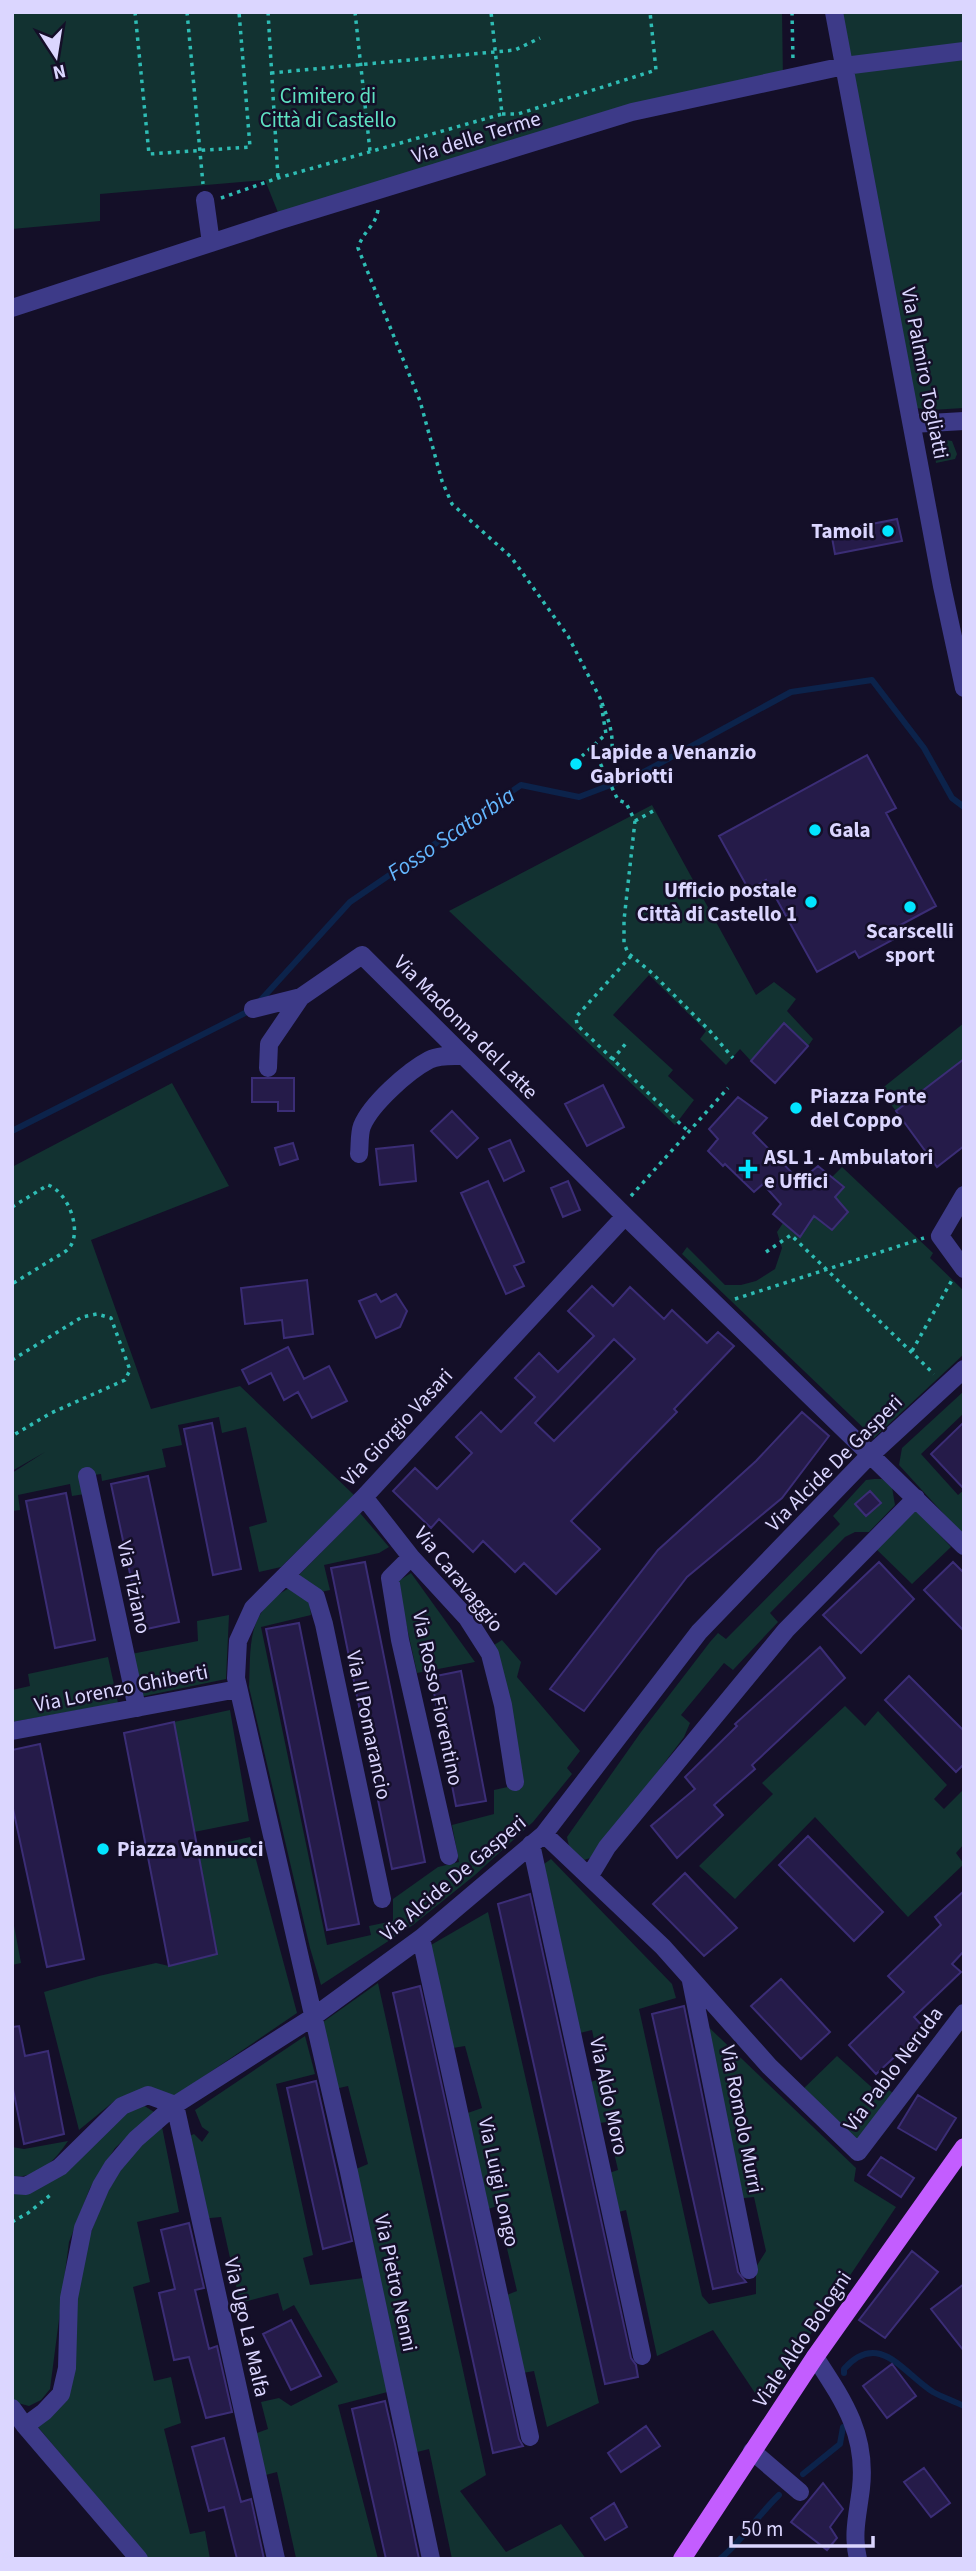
<svg xmlns="http://www.w3.org/2000/svg" width="976" height="2571" font-family="'Source Sans 3',sans-serif">
  <rect width="100%" height="100%" fill="#140f28"/>
  <path fill="#123231" d="M12,12H782L783,80L632,112L281,220L265,180L100,194V221L12,229Z
    M834,12H964V408L931,410L909,407Z
    M941,439L952,441L957,454L955,459L936,463L933,444Z
    M652,805L756,995L774,982L796,999L787,1011L813,1039L808,1046L784,1024L751,1061L740,1049L726,1065L700,1039L706,1031L649,975L613,1015L673,1070L668,1076L694,1100L675,1125L449,911Z
    M964,1023V1059L896,1111L880,1090Z
    M172,1083L229,1186L91,1240L151,1409L240,1386L354,1495L281,1567L259,1572L249,1527L267,1522L246,1427L222,1433L219,1417L178,1425L182,1445L162,1449L166,1467L102,1481L101,1474L87,1476L91,1493L72,1496L70,1484L18,1495L20,1510L12,1511V1473L45,1452L12,1471V1167Z
    M842,1167L933,1253L930,1258L964,1291V1354L874,1438L682,1254L687,1247L725,1285H741L756,1281L775,1269L782,1248L777,1232L783,1223L808,1211L832,1230L848,1212L835,1197L844,1187L832,1177Z
    M964,1391V1413L921,1454L958,1495L964,1490V1536L899,1465L902,1448Z
    M874,1479H882L892,1487L895,1505L869,1532H855L845,1537L770,1613L778,1622L733,1670L724,1663L681,1715L690,1723L684,1737L603,1844L590,1858L584,1860C572,1856 569,1849 567,1837L641,1732L710,1642L718,1633L726,1639L840,1524L833,1516L866,1480Z
    M911,1504L951,1547L912,1584L871,1544Z
    M360,1513L389,1547L379,1553L324,1565L330,1590L321,1592L298,1576Z
    M411,1573L475,1662L417,1673L397,1582Z
    M289,1588L309,1600L311,1615L261,1627L327,1945L371,1935L369,1926L393,1921V1899L438,1867L459,1862L452,1825L494,1814V1790L522,1784L494,1645L502,1640L521,1662L517,1677L580,1751L567,1768L572,1774L533,1822L475,1875L413,1925L321,1985L310,1948L249,1687C251,1644 246,1612 289,1588Z
    M229,1615L226,1679L135,1698L126,1655L198,1641L197,1621Z
    M108,1657L118,1703L12,1722V1690L30,1686L28,1674Z
    M845,1706L865,1726L878,1711L947,1785L934,1799L944,1809L964,1789V1844L956,1853L964,1864L908,1917L815,1817L735,1899L699,1866L773,1794L762,1783Z
    M230,1710L249,1821L194,1832L174,1722Z
    M250,1837L297,2013L175,2096L147,2089L118,2098L79,2130L44,1992L99,1976L156,1963L169,1966L217,1954L198,1849Z
    M551,1859L672,1984L676,1998L639,2009L702,2296L709,2304L756,2294V2267L766,2251L754,2197L735,2199L698,2017L856,2168L854,2181L896,2207L763,2405L713,2330L657,2356L626,2210L611,2214L603,2175L618,2170L607,2122L592,2124L583,2085L602,2078L592,2030L572,2035L537,1869Z
    M488,1912L599,2403L547,2427L534,2371L517,2374L501,2297L517,2291L497,2206L482,2211L462,2115L482,2108L465,2046L447,2049L424,1949Z
    M12,1915L21,1963L12,1965Z
    M378,1983L486,2475L460,2491L506,2552L561,2524L586,2559H452L429,2449L409,2454L395,2390L338,2405L378,2559H295L296,2558L277,2472L258,2477L248,2436L268,2429L261,2402L279,2398L291,2406L338,2382L294,2305L283,2311L278,2293L240,2303L221,2217L200,2219L182,2139L194,2134L202,2142L209,2132L202,2127L195,2110L305,2036L315,2074L276,2084L313,2255L303,2258L310,2285L371,2277L349,2172L368,2164L348,2086L330,2090L316,2027Z
    M837,2056L878,2093L884,2086L899,2098L858,2152L798,2094Z
    M143,2105L154,2112L115,2148L90,2188L69,2242L50,2389L41,2400L29,2406L14,2402L12,2399V2191L128,2112Z
    M162,2127L179,2212L137,2222L150,2282L133,2287L154,2381L171,2377L181,2423L164,2429L190,2534L205,2531L210,2559H149L37,2426L65,2399L79,2265L103,2200L129,2155Z
    M68,2141C54,2162 39,2177 12,2177V2147L24,2149Z"/>
  <g fill="none" stroke-linecap="round" stroke-linejoin="round">
    <path stroke="#0c234b" stroke-width="6" d="M259,1002L350,902L521,785L579,797L642,773L791,692L872,680L924,748L952,798L964,807
      M12,1131L251,1010
      M844,2373V2369C879,2329 904,2374 933,2392C942,2397 954,2401 964,2406
      M803,2474L840,2444L843,2427
      M720,2559C742,2541 758,2515 779,2495"/>
  </g>
  <path fill="#251b49" stroke="#3b2d76" stroke-width="2" fill-rule="evenodd" d="M897,519L902,541L835,554L831,532Z
    M867,755L896,808L886,813L936,906L893,929L898,937L859,958L855,951L817,972L766,880L749,890L719,836Z
    M784,1023L808,1046L775,1083L751,1061Z
    M964,1059V1146L937,1167L896,1111Z
    M252,1078H294V1111H278V1102H252Z
    M603,1085L624,1127L587,1146L565,1104Z
    M738,1097L767,1118L753,1133L800,1181L818,1166L844,1187L835,1197L848,1212L832,1230L814,1216L800,1237L773,1214L781,1204L763,1184L754,1192L725,1164L723,1166L708,1151L718,1139L709,1129Z
    M452,1111L478,1138L457,1158L431,1131Z
    M510,1140L524,1171L504,1181L489,1149Z
    M293,1143L298,1159L280,1165L275,1148Z
    M413,1145L416,1181L380,1185L376,1149Z
    M488,1181L524,1262L514,1266L524,1286L506,1294L461,1193Z
    M568,1181L580,1210L563,1217L551,1188Z
    M307,1280L313,1334L284,1338L282,1320L245,1324L241,1288Z
    M592,1286L613,1306L630,1287L664,1319L672,1310L707,1343L718,1332L734,1346L674,1409L677,1412L571,1521L600,1549L556,1594L524,1563L515,1572L483,1541L473,1552L439,1519L431,1528L393,1491L415,1468L437,1489L472,1453L456,1437L481,1412L501,1432L535,1397L515,1378L539,1353L558,1372L594,1336L568,1311ZM614,1339L635,1359L554,1441L535,1423Z
    M376,1294L381,1302L396,1294L407,1311L400,1327L376,1338L359,1301Z
    M288,1347L304,1379L329,1366L347,1401L312,1418L298,1392L284,1400L271,1373L249,1384L242,1370Z
    M802,1412L829,1436L782,1498L687,1577L584,1711L550,1689L658,1550L756,1461Z
    M964,1422V1489L931,1454Z
    M212,1423L241,1569L213,1575L184,1429Z
    M148,1476L179,1622L142,1630L111,1484Z
    M870,1491L881,1503L866,1516L855,1504Z
    M66,1493L95,1640L55,1648L26,1501Z
    M365,1562L425,1862L392,1869L331,1568Z
    M879,1562L914,1599L861,1653L823,1615Z
    M953,1562L964,1573V1631L924,1590Z
    M299,1623L359,1924L327,1930L266,1629Z
    M820,1647L845,1678L752,1765L755,1769L714,1805L723,1815L677,1858L651,1826L695,1789L685,1777L737,1726L735,1724Z
    M461,1671L486,1801L456,1806L431,1677Z
    M909,1676L964,1731V1764L956,1772L885,1700Z
    M174,1722L217,1954L169,1966L124,1733Z
    M40,1744L84,1959L47,1967L12,1804V1750Z
    M808,1836L883,1912L854,1941L779,1865Z
    M685,1873L737,1928L704,1956L653,1904Z
    M964,1891V1951L952,1964L961,1972L914,2017L925,2029L876,2074L849,2045L904,1992L888,1976L941,1925L935,1917Z
    M530,1894L631,2358L636,2365L638,2377L605,2384L498,1904Z
    M781,1979L830,2032L801,2059L751,2006Z
    M420,1986L519,2439L523,2446L493,2453L393,1993Z
    M684,2006L738,2272L746,2282L713,2289L652,2014Z
    M19,2026L25,2056L48,2051L64,2134L24,2144L12,2084V2027Z
    M316,2081L352,2241L323,2249L287,2088Z
    M918,2095L956,2118L936,2150L898,2128Z
    M881,2157L914,2178L901,2197L868,2175Z
    M189,2223L204,2288L195,2290L209,2349L217,2346L232,2412L206,2418L189,2357L174,2360L159,2293L175,2289L161,2230Z
    M912,2251L938,2272L885,2338L859,2320Z
    M964,2284V2351L931,2309Z
    M291,2320L321,2376L291,2390L263,2334Z
    M892,2364L916,2396L887,2418L863,2386Z
    M385,2401L395,2444L419,2559H386L352,2409Z
    M646,2426L660,2446L621,2472L608,2453Z
    M224,2438L241,2502L251,2499L264,2559H237L224,2507L209,2511L192,2447Z
    M924,2468L950,2503L931,2517L904,2482Z
    M823,2483L843,2509L830,2527L837,2538L827,2550L791,2522Z
    M614,2503L627,2527L605,2540L591,2518Z"/>
  <g fill="none" stroke-linecap="round" stroke-linejoin="round">
    <path stroke="#2ebcb4" stroke-width="3.5" stroke-dasharray="3.5 5" stroke-linecap="butt" d="M135,12L149,154L250,147L239,12
      M187,12L203,184
      M268,12L278,178
      M355,12L370,151
      M792,12L793,61
      M271,73L515,50L540,38
      M502,114H518L656,70L650,12
      M221,198L278,178L502,114L491,12
      M378,210C375,227 363,231 358,248L420,401L442,481L452,504L511,557L568,636L600,698L606,734L582,756
      M602,703C608,719 613,731 612,748L603,754L600,763L618,800L626,803L635,821L624,920V943L628,953L652,973L709,1030L733,1058
      M635,821L655,810
      M631,956L576,1017L577,1025L689,1132
      M612,1060L628,1041
      M631,1196L728,1088
      M12,1207L48,1185C69,1192 85,1236 66,1251L12,1284
      M766,1252L791,1235L934,1374
      M735,1299L924,1238
      M912,1351L952,1280
      M12,1360L82,1317L97,1314L111,1318L130,1370L125,1380L51,1413L12,1436
      M12,2222L28,2213L53,2193"/>
    <path stroke="#3d3a88" stroke-width="18" d="M834,12L942,586L964,688
      M205,200L211,243
      M12,308L281,220L632,112L844,66L964,51
      M912,424L964,421
      M253,1009L301,997L362,955L625,1216
      M268,1068L269,1044L301,997
      M359,1154C360,1145 359,1134 362,1126C371,1104 408,1071 429,1060C439,1055 451,1056 462,1056
      M964,1195L940,1236L964,1269
      M87,1476L137,1708
      M364,1497L411,1557L467,1618L490,1654L503,1705L515,1782
      M411,1557L390,1578L400,1640L449,1856
      M285,1576L316,1597L324,1624L382,1899
      M12,1731L238,1689
      M544,1834L663,1947L769,2066L858,2152L964,2013
      M531,1844L642,2356
      M589,1877L607,1847L786,1630L916,1498
      M421,1938L530,2437
      M691,1981L749,2270
      M175,2105L276,2559
      M12,2185L26,2186L60,2167L122,2106L148,2095L175,2105
      M815,2357C843,2400 867,2434 861,2488C858,2514 852,2533 858,2559
      M12,2408L25,2426L139,2559
      M25,2426L44,2412L61,2394L67,2368L69,2298L83,2228L101,2186L113,2166L136,2139L175,2105L313,2017L421,1938L544,1834L699,1632L865,1460L964,1369
      M752,2451L800,2492
      M431,2559L349,2172L236,1678L238,1641L253,1608L364,1497L625,1216L964,1546"/>
    <path stroke="#c35dff" stroke-width="18" d="M682,2559L815,2357L964,2147"/>
  </g>
  <g fill="#02e5ff" stroke="#140f28" stroke-width="2.5">
    <circle cx="888" cy="531" r="7"/>
    <circle cx="576" cy="764" r="7"/>
    <circle cx="815" cy="830" r="7"/>
    <circle cx="811" cy="902" r="7"/>
    <circle cx="910" cy="907" r="7"/>
    <circle cx="796" cy="1108" r="7"/>
    <path d="M744.5 1158.5h7v7h7v7h-7v7h-7v-7h-7v-7h7z"/>
    <circle cx="103" cy="1849" r="7"/>
  </g>
  <g text-anchor="middle" dominant-baseline="central" stroke-width="5" stroke-linejoin="round" paint-order="stroke">
    <g font-size="21" fill="#5fe2c2" stroke="#140f28">
      <text x="328" y="96">Cimitero di<tspan x="328" dy="24">Città di Castello</tspan></text>
    </g>
    <g font-size="21" fill="#dbd6ff" stroke="#140f28">
      <text transform="translate(476 137) rotate(-17)">Via delle Terme</text>
      <text transform="translate(925 373) rotate(79)">Via Palmiro Togliatti</text>
      <text transform="translate(466 1027) rotate(45)">Via Madonna del Latte</text>
      <text transform="translate(397 1427) rotate(-47)">Via Giorgio Vasari</text>
      <text transform="translate(834 1463) rotate(-45)">Via Alcide De Gasperi</text>
      <text transform="translate(459 1579) rotate(51)">Via Caravaggio</text>
      <text transform="translate(134 1587) rotate(78)">Via Tiziano</text>
      <text transform="translate(121 1688) rotate(-11)">Via Lorenzo Ghiberti</text>
      <text transform="translate(438 1698) rotate(78)">Via Rosso Fiorentino</text>
      <text transform="translate(369 1725) rotate(78)">Via Il Pomarancio</text>
      <text transform="translate(453 1878) rotate(-40)">Via Alcide De Gasperi</text>
      <text transform="translate(893 2069) rotate(-53)">Via Pablo Neruda</text>
      <text transform="translate(609 2096) rotate(78)">Via Aldo Moro</text>
      <text transform="translate(742 2119) rotate(79)">Via Romolo Murri</text>
      <text transform="translate(499 2182) rotate(78)">Via Luigi Longo</text>
      <text transform="translate(396 2283) rotate(78)">Via Pietro Nenni</text>
      <text transform="translate(247 2327) rotate(77)">Via Ugo La Malfa</text>
      <text transform="translate(802 2339) rotate(-56)">Viale Aldo Bologni</text>
    </g>
    <g font-size="21" font-weight="bold" fill="#dbd6ff" stroke="#140f28" text-anchor="start">
      <text x="874" y="531" text-anchor="end">Tamoil</text>
      <text x="590" y="752">Lapide a Venanzio<tspan x="590" dy="24">Gabriotti</tspan></text>
      <text x="829" y="830">Gala</text>
      <text x="797" y="890" text-anchor="end">Ufficio postale<tspan x="797" dy="24">Città di Castello 1</tspan></text>
      <text x="910" y="931" text-anchor="middle">Scarscelli<tspan x="910" dy="24">sport</tspan></text>
      <text x="810" y="1096">Piazza Fonte<tspan x="810" dy="24">del Coppo</tspan></text>
      <text x="764" y="1157">ASL 1 - Ambulatori<tspan x="764" dy="24">e Uffici</tspan></text>
      <text x="117" y="1849">Piazza Vannucci</text>
    </g>
    <g font-size="23" font-style="italic" fill="#64b7ff" stroke="#140f28">
      <text transform="translate(451 834) rotate(-34)">Fosso Scatorbia</text>
    </g>
  </g>
  <rect width="976" height="2571" fill="none" stroke="#dbd6ff" stroke-width="28"/>
  <g transform="translate(56 56) rotate(168)" stroke="#140f28" stroke-width="5" paint-order="stroke">
  <path d="M0-5L12 26L0 18L-12 26Z" fill="#dbd6ff"/>
  <text y="-10" font-size="19" font-weight="bold" text-anchor="middle" fill="#dbd6ff">N</text>
  </g>
  <path d="M731 2536v10h142v-10" fill="none" stroke="#dbd6ff" stroke-width="3.5"/>
  <text x="741" y="2536" font-size="21" fill="#dbd6ff" stroke="#140f28" stroke-width="5" paint-order="stroke">50 m</text>
</svg>
